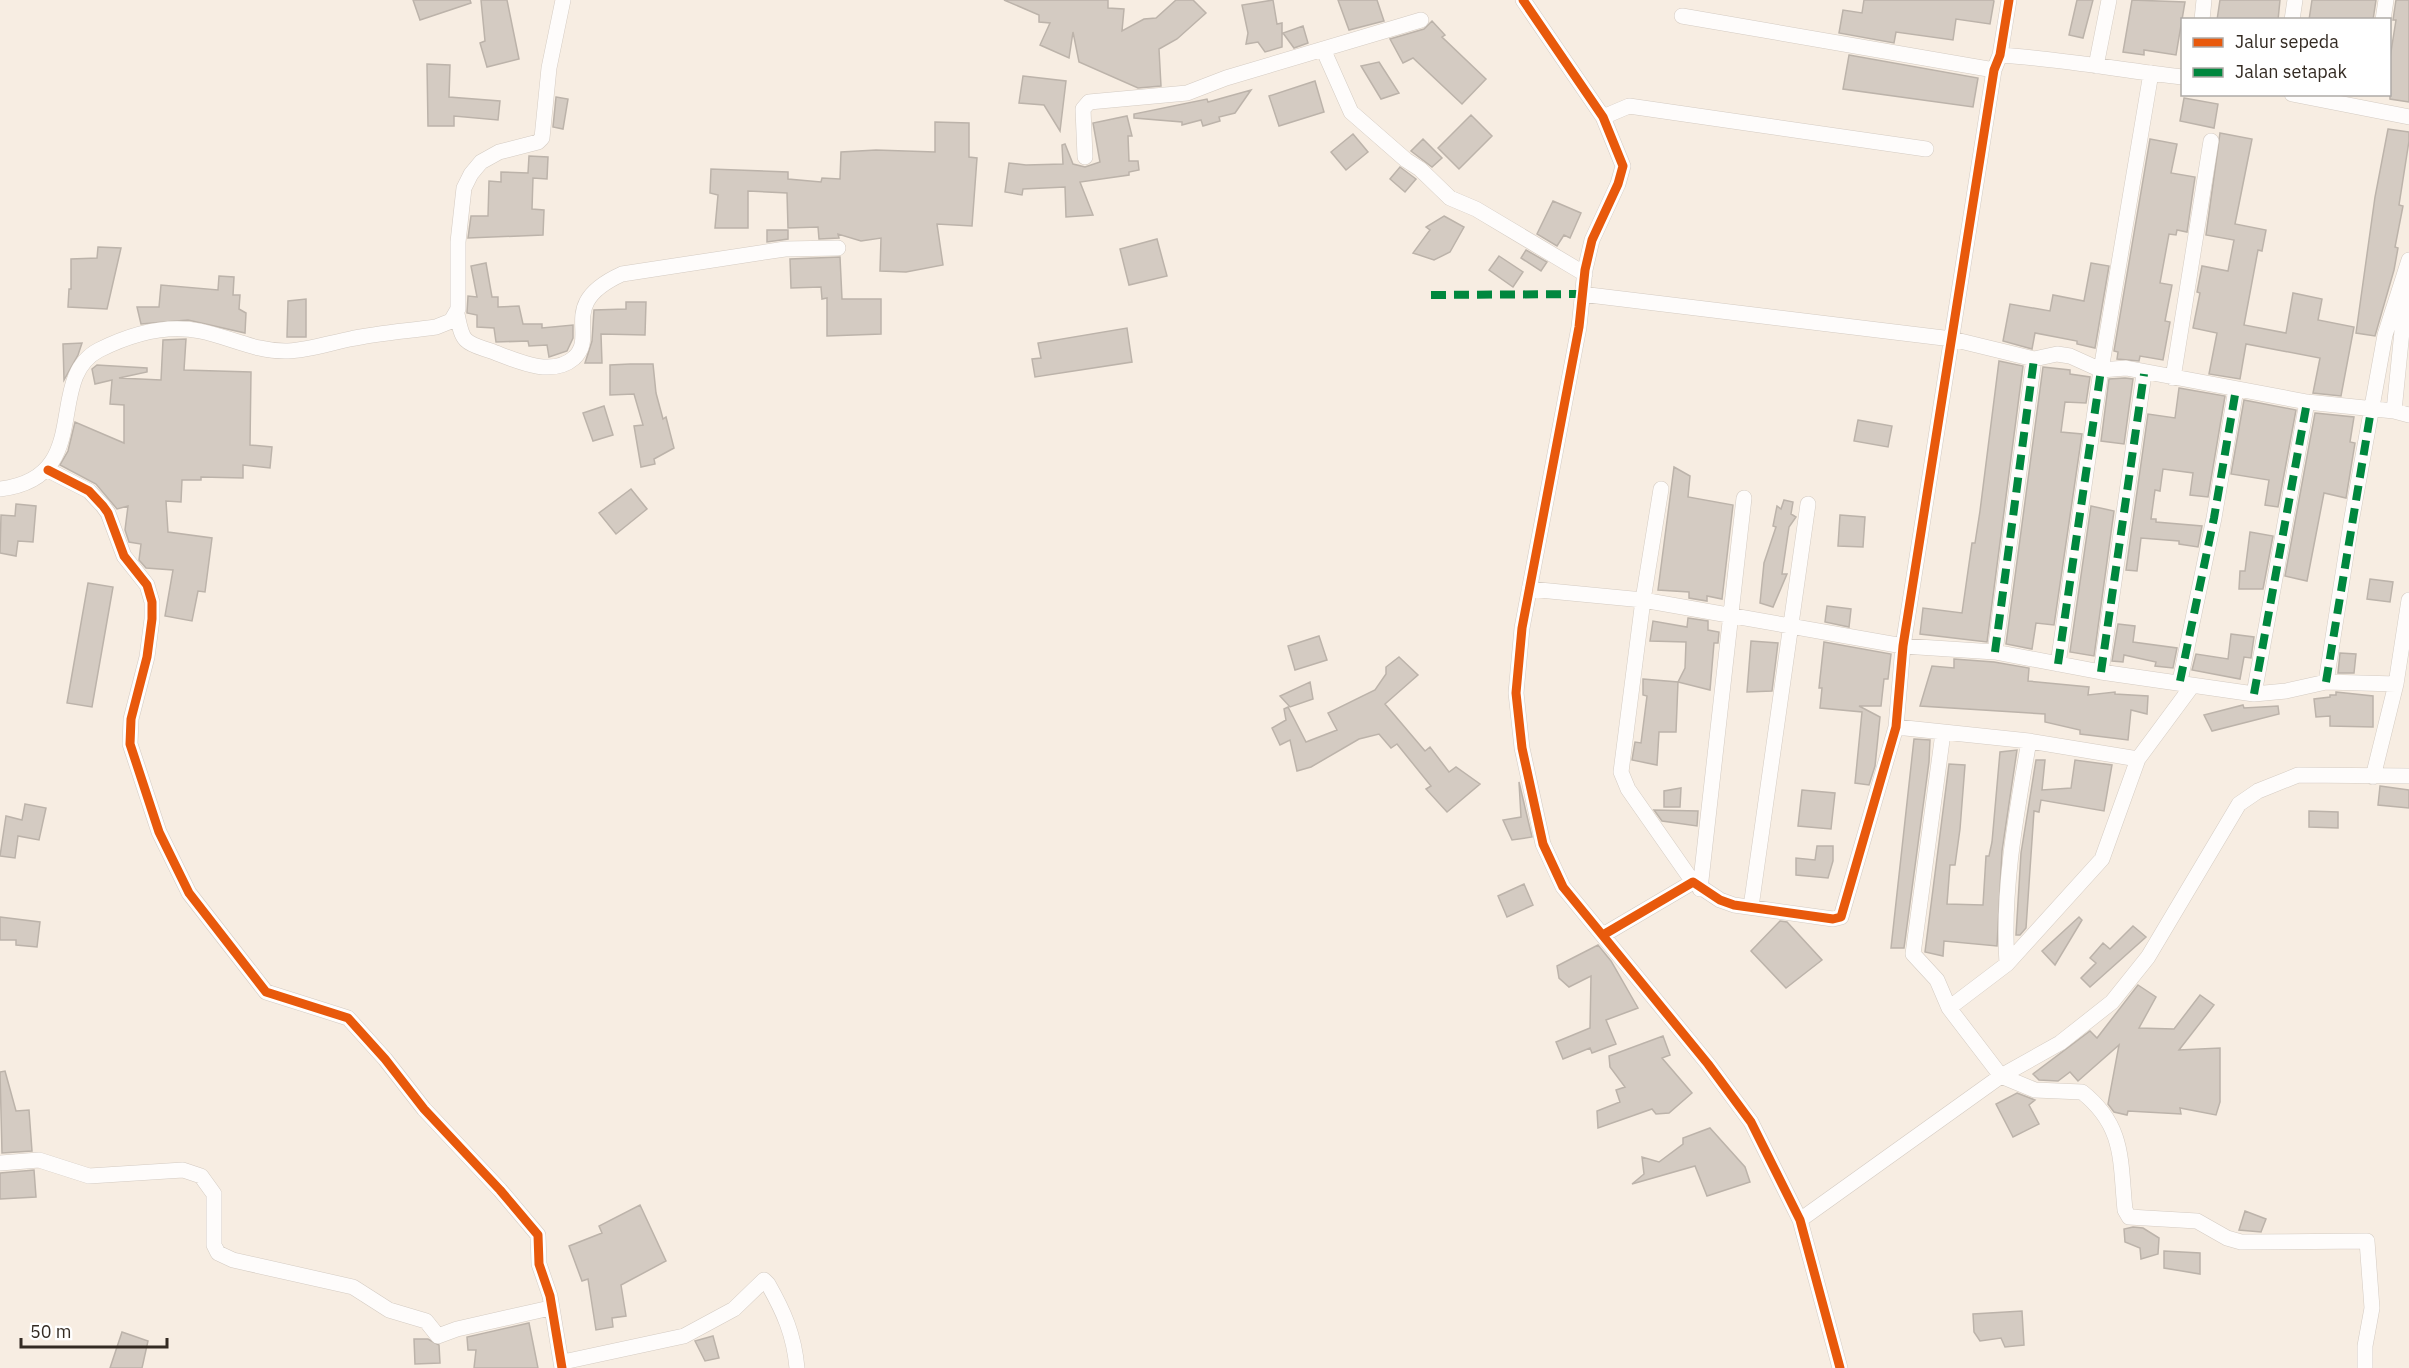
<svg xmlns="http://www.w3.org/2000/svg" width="2409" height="1368" font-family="'IBM Plex Sans',sans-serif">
  <rect width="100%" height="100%" fill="#f7ede2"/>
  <path fill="#d4cbc2" stroke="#bcb3aa" stroke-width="1.5" d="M413,0H470L471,3L420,20Z
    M481,0H507L519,59L487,67L480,43L485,41Z
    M1004,0H1108V8L1124,9L1122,31L1144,19L1156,18L1176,0H1193L1206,13L1177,39L1159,49L1161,86L1138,88L1079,62L1073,32L1069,58L1040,45L1050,23L1039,22V15Z
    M1273,0L1277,24L1282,23V47L1265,52L1258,42L1246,44L1248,33L1242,5Z
    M1338,0H1377L1384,21L1349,30Z
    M1864,0H1993L1994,1L1990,24L1956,19L1953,40L1896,32L1894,43L1839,33L1843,10L1862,13Z
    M2077,0H2093L2083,38L2069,35Z
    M2132,0L2185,2L2176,55L2144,50V55L2123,52Z
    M2220,0H2280L2278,20H2217Z
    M2312,0H2376L2373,20H2309Z
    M2396,0H2409V102L2390,99V58L2396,20H2393Z
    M1432,21L1445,35L1442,37L1486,79L1462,104L1413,58L1403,63L1390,39L1424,29Z
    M1303,26L1308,43L1294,48L1283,33Z
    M1849,55L1978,78L1973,107L1843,89Z
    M1379,62L1399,93L1381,99L1361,66Z
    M427,64L450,65L449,97L500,101L498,120L454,116V126H428Z
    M1023,76L1066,81L1060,131L1044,105L1019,103Z
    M1315,81L1324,112L1279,126L1269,96Z
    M1251,90L1235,113L1219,117L1220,121L1203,126L1201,120L1182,125V122L1134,118V114L1207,99L1208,102Z
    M556,97L568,99L563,129L553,127Z
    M2184,98L2218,104L2214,128L2180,121Z
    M1471,115L1492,136L1459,169L1438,148Z
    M1127,116L1132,136H1128L1129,161H1138L1139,170L1129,172V175L1080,182L1093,215L1066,217L1065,187L1023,189L1022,195L1005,192L1009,163L1026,165L1063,164L1062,145L1065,144L1073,164L1085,167L1100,162L1093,123Z
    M935,122L969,123V157L977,158L972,226L937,224L943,265L906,272L880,271L881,238L861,241L838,234L839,238L819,239L818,227L788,228L787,193L748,191V228H715L718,195L710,193L711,169L788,172V179L821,182L822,178L840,179L841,152L876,150L935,152Z
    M2388,129L2409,132V141L2399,205L2403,206L2395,247L2398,248L2394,270L2375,336L2356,333L2375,197Z
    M2220,133L2252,139L2235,224L2266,230L2262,251L2258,250L2244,325L2286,333L2293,293L2322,299L2318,320L2354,327L2341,396L2313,393L2320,358L2246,344L2240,379L2209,374L2217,333L2193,328L2200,293L2197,292L2202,266L2228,271L2234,240L2206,235Z
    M1353,134L1368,152L1346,170L1331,152Z
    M1423,139L1442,158L1432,167L1411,151Z
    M2150,139L2177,144L2171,173L2195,177L2187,232L2177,230L2176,235L2169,234L2160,283L2172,285L2165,321L2170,322L2163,360L2140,356L2139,361L2117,359L2118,352L2114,351Z
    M529,156L548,157L547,179L533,178L532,209L544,210L543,235L468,238L471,216H488L489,181L501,182V172L528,173Z
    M1400,167L1416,179L1405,192L1390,179Z
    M1553,201L1581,213L1570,238L1564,235L1557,246L1537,234Z
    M1444,216L1464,227L1450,252L1434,260L1413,253L1430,230L1426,227Z
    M767,230H788V239L767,242Z
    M1157,239L1167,276L1129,285L1120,249Z
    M98,247L121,248L107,309L68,307L69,289H71V259L97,258Z
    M1526,250L1547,262L1541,271L1521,258Z
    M1499,256L1523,272L1513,287L1489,270Z
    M840,257L842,299H881V334L827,336V298L822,299L821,287L791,288L790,259Z
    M486,263L492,297H498V307L519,306L523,324H542V328L573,325V338L567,351L549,357L547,345L529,346L528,341L496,342L494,328L477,327V315L467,313L468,296L477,297L471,266Z
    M2091,263L2109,266L2095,348L2077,344V341L2035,333L2032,349L2003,341L2010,304L2050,311L2053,295L2084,301Z
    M219,276L234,277L233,295H240L239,309L246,313L245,333L188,320L141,324L137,307H159L161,285L218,290Z
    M306,299V337H287L288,301Z
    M626,302H646L645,335L601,334L602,363H585L592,341L594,310L626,309Z
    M1127,328L1132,362L1035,377L1032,359L1041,358L1038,343Z
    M186,339L184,370L251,372L250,445L272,447L270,468L243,465V478L201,477V480H182L181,502L166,501L168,532L212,538L205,592L198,591L192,621L165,616L173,570L146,568L139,560L141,544L129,542L125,530L128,506L117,509L96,484L60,465L68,451L75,422L124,443V405L110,404L112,380L95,384L92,369L97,365L147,368V372L119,378L161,380L163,340Z
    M82,343L78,355L64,380L63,344Z
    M1999,361L2023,366L1987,642L1920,634L1923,608L1962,613L1972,543H1975L1980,511Z
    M630,364H653L656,393L663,419L666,417L674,448L654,459L655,464L641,467L634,426L643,425L634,394L610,395V365Z
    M2043,367L2070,370V374L2090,377L2086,403L2065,402L2061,432L2082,434L2054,625L2036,623L2032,649L2006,644Z
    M2125,378L2133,379L2124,444L2101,441L2109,379Z
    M2179,388L2225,396L2208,497L2190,495L2193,473L2163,469L2160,491L2155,490L2151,519H2156V522L2202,526L2198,547L2179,544V541L2141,538L2137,571L2126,570L2148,414L2175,418Z
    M2244,400L2296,410L2278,507L2265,505L2269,480L2231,474Z
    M604,406L613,435L593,441L583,413Z
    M2315,413L2354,417L2350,442L2355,443L2346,498L2324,493L2307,581L2285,576Z
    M1858,420L1892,426L1888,447L1854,441Z
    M1674,467L1690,476L1688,497L1733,505L1722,599L1707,596V601L1689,598V592L1658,590Z
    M631,489L647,509L616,534L599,513Z
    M1784,500L1793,502L1791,514L1796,517L1789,527L1782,574H1787L1773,607L1760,603L1764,563L1776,527L1773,526L1777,506L1781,509Z
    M16,504L36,506L33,542L18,541L16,556L0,553L1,515L15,516Z
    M2091,506L2114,511L2094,656L2070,652Z
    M1840,515L1865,517L1863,547L1838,546Z
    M2250,532L2273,536L2263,589H2239L2240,571H2245Z
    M2370,579L2393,582L2390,602L2367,599Z
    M88,583L113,587L92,707L67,703Z
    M1827,606L1851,609L1849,627L1825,622Z
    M1688,618L1708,621V630L1719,632L1718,643H1714L1710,690L1678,682L1685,668L1686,642L1650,641L1653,621L1687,627Z
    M2118,624L2135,626L2133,642L2177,648L2173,668L2155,666L2156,662L2124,655L2123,662L2112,661Z
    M2231,634L2254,637L2251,658L2244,657L2240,679L2192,670L2196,654L2228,659Z
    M1319,636L1327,660L1295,670L1288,646Z
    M1751,641L1778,643L1772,691L1747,692Z
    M1824,642L1891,654L1888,679H1884L1881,706H1859L1880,717L1875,766L1869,785L1855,783L1862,712L1820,708L1822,688H1819Z
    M2340,653L2356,654L2354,673H2338Z
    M1399,657L1418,675L1385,704L1425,751L1430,747L1449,772L1456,767L1480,784L1447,812L1426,789L1431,786L1397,744L1391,748L1379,734L1359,739L1311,767L1297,771L1290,740L1280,745L1272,728L1286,720L1284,709L1288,707L1306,742L1337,730L1328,713L1375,690L1386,674V667Z
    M1954,659L1994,662L2029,668L2028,681L2089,687L2088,695L2115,692V694L2148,696L2147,714L2131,710L2128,740L2080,734V730L2045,722V714L1920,706L1932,666L1954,668Z
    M1643,679L1678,682L1676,732H1659L1657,765L1632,760L1635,742L1641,743L1647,696L1643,695Z
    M1310,682L1313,699L1290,707L1280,696Z
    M2336,692L2373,696V727L2330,726V716L2316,717L2314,699L2330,697V695H2336Z
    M2243,705L2244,708L2278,706L2279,714L2212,731L2204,715Z
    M1914,739L1930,740L1929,762L1904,948H1891Z
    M2017,750L2002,851L1997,946L1944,941L1943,956L1925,952L1949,764L1965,765L1960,829L1955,865H1950L1947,904L1983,905L1986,856H1989L1992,842L2000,752Z
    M2036,760H2045L2042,790L2071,788L2075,760L2112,765L2104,811L2041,800L2039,812L2034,811L2026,928L2020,935H2016L2021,853Z
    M1519,782L1532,837L1512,840L1503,820L1521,817Z
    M2380,786L2409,790V808L2378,805Z
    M1681,788L1680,807H1664V791Z
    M1802,790L1835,793L1831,829L1798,826Z
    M25,804L46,808L39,840L18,836L15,858L0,856L6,816L22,820Z
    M1654,810L1698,811L1697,826L1662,821Z
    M2309,811L2338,812V828L2309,827Z
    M1817,846H1833V861L1828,878L1796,875V858L1815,860Z
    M1524,884L1533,905L1507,917L1498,896Z
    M0,917L40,922L37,947L16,945V940H0Z
    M2079,917L2082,920L2055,965L2042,951Z
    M1780,921L1787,922L1822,960L1786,988L1751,951Z
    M2133,926L2146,937L2090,987L2081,978L2096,963L2090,958L2103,943L2110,949Z
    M1598,945L1611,961L1638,1008L1606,1020L1616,1044L1592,1053L1590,1048L1563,1059L1556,1042L1590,1028L1591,976L1569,987L1559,978L1557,966Z
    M2138,985L2156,997L2139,1028L2174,1029L2200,995L2214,1005L2179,1050L2220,1048V1102L2216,1115L2180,1108L2181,1114L2128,1111L2127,1115L2114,1112L2108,1104L2119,1045L2078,1081L2070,1072L2058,1081L2039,1080L2033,1074L2090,1031L2097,1038Z
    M1663,1036L1670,1055L1662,1058L1692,1093L1669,1113L1656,1114L1652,1109L1598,1128L1597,1111L1620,1102L1616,1090L1625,1087L1610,1067L1609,1056Z
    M5,1071L16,1111L29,1110L32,1151L2,1153L0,1072Z
    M2017,1093L2035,1100L2029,1105L2039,1124L2013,1137L1996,1104Z
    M1710,1128L1745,1167L1750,1182L1707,1196L1695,1166L1632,1184L1644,1174L1642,1157L1659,1162L1683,1144V1138Z
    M34,1170L36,1197L0,1199V1173Z
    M640,1205L666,1261L621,1285L626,1316L612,1318L613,1327L596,1330L588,1279L582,1281L569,1246L602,1233L599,1226Z
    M2245,1211L2266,1219L2261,1232L2239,1230Z
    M2133,1227L2143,1228L2159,1238L2158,1254L2141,1259L2140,1248L2125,1242L2124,1229Z
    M2164,1251L2200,1253V1274L2164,1268Z
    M2022,1311L2024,1345L2005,1347L2001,1338L1980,1341L1974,1332L1973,1314Z
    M529,1323L538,1368H474L476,1350H468L467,1337Z
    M122,1332L148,1341L142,1368H110Z
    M713,1336L719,1358L705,1361L695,1341Z
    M414,1339H428L439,1345L440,1363L415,1364Z"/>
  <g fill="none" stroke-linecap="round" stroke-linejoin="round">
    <defs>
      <path id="street" d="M1523,0L1603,117L1623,166L1618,184L1592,240L1585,270L1579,327L1522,628L1516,693L1522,748L1543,844L1563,887L1708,1064L1751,1122L1800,1220L1840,1368
        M1682,16L1994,70
        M2202,20L2204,0
        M2292,20L2295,0
        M2383,20L2386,0
        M1323,49L1351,112L1406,160L1420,169L1450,198L1476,209L1585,274
        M2000,55C2061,59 2121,70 2182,77
        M2096,66L2109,0
        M2292,94L2409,117
        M1603,117L1629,106L1926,149
        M1085,157L1083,109L1089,102L1187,93L1226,78L1421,20
        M1581,294L1952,339L2034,359L2057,354L2070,356L2101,370L2126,368L2307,402L2394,411L2409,415
        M457,314C459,322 460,334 466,340C472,346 483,348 491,351C515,360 551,378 574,358C599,335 556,304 622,274L785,249L838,248
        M2173,378L2211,141
        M2394,411L2406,291
        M48,470L89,491L103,506L108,513L124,556L147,585L152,602V619L147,657L131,719L130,744L159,832L189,893L266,992L348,1018L385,1059L424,1109L500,1190L538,1235L539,1264L550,1296L562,1368
        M0,489C96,478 43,379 99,350C129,335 166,324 200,331C230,337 256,352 288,351C309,350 330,343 350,339C378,333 407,331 436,327L451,321L458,309V242L464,188L471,174L481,162L499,152L538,142L542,138L549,68L563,0
        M1661,489L1643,600L1621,772L1628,789L1693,882
        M1529,589L1643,600L1903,646L1995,652L2101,672L2254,694L2286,691L2326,682L2396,684L2373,777
        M1995,652L2034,359
        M2058,664L2101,370L2151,73
        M2101,672L2144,374
        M2180,681L2214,518L2236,389
        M2326,682L2352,517L2385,335L2409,260
        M2396,684L2409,600
        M2254,694L2307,402
        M1896,727L2029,741L2138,759
        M1943,733L1913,954L1937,980L1949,1008L2001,1076L2035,1090L2082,1092C2125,1126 2120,1161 2125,1210L2129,1217L2197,1221L2227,1238L2241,1242L2367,1241L2372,1308L2365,1346V1368
        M1700,889L1744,498
        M1751,907L1808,504
        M1603,935L1693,882L1720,900L1734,905L1833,919L1841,917L1896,727L1903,646L1994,70L2000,55L2009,0
        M2007,964C2002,889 2016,815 2029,741
        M1949,1008L2007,964L2102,859L2138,759L2192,686
        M0,1163L39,1160L89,1176L183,1170L201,1176L214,1194V1245L218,1253L233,1260L353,1287L389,1310L426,1321L438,1336L457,1329L550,1308
        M1800,1220L2001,1076L2060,1043L2112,1002L2148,957L2239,804L2258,791L2298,775L2409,776
        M563,1362L684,1336L734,1309L764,1280L768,1284C784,1312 794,1335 797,1368"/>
    </defs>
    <use href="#street" stroke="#d4cbc2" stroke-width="16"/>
    <use href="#street" stroke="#fefcfb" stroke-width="15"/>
    <path stroke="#00873e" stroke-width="8" stroke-dasharray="15 8" stroke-linecap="butt" d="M1431,295L1581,294
      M1995,652L2034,359
      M2058,664L2101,370
      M2101,672L2144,374
      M2180,681L2214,518L2236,389
      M2326,682L2371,410
      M2254,694L2307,402"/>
    <defs>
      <path id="cycleway" d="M1523,0L1603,117L1623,166L1618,184L1592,240L1585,270L1579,327L1522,628L1516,693L1522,748L1543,844L1563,887L1708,1064L1751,1122L1800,1220L1840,1368
        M48,470L89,491L103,506L108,513L124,556L147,585L152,602V619L147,657L131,719L130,744L159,832L189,893L266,992L348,1018L385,1059L424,1109L500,1190L538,1235L539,1264L550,1296L562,1368
        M1603,935L1693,882L1720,900L1734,905L1833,919L1841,917L1896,727L1903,646L1994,70L2000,55L2009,0"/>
    </defs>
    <use href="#cycleway" stroke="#fff" stroke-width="13"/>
    <use href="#cycleway" stroke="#e8590c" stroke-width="9"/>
  </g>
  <rect x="2181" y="18" width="210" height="78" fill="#ffffff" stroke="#aeaaa7" stroke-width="1.5"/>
  <rect x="2193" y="38" width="30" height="9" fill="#e8590c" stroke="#aeaaa7" stroke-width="1.5"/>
  <text x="2235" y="48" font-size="18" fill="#342b23">Jalur sepeda</text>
  <rect x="2193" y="68" width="30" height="9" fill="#00873e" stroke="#aeaaa7" stroke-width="1.5"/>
  <text x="2235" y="78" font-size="18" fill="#342b23">Jalan setapak</text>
  <path d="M21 1338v9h146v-9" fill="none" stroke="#342b23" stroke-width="3"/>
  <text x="30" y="1338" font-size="18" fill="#342b23" stroke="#ffffff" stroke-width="4.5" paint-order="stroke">50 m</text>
</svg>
